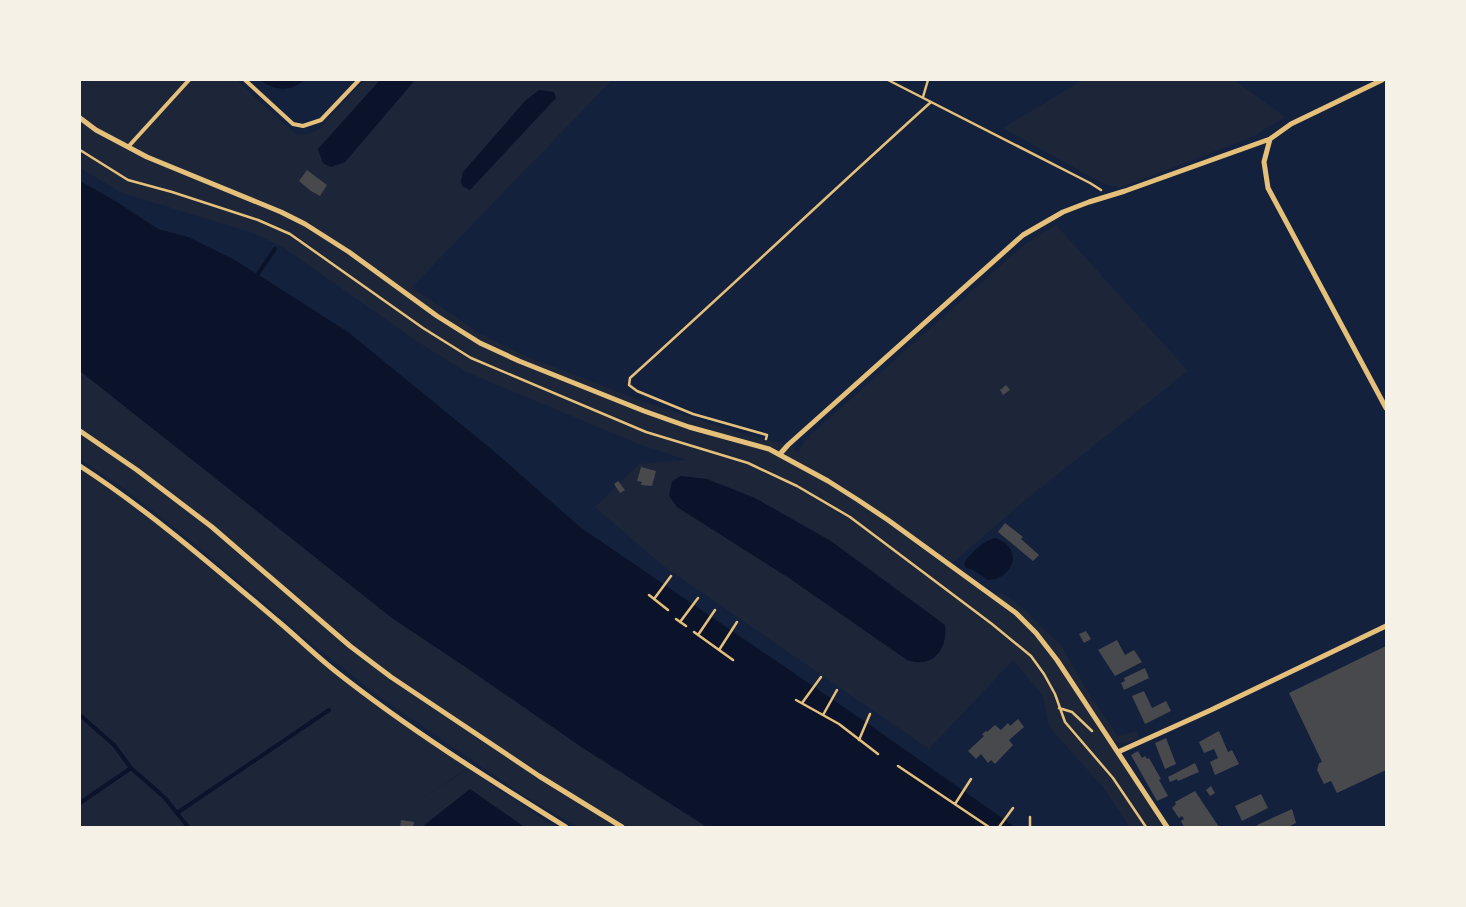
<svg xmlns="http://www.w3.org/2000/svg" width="1466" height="907" font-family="Inter,sans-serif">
  <rect width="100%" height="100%" fill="#14213d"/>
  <path fill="#1d2539" d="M80,80H236L297,135L308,134L318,130L364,80H380L318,149L323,163L331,167L345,162L415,80H612L412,287L480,334L521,354L647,403L740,433L788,445L798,452L807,438L1025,244L1056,225L1188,371L1029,497L950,565L995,597L1000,592L1021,607L1061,645L1089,694L1118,736L1137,731L1139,738C1130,743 1124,744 1114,741L1085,697L1082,698L1164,827H1130L1102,786L1053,731L1048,722L1043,696L1013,660L929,749L662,565L595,507L639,464L687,460L641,445L464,371L415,340L283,247L253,233L122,193L80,168Z
    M1083,80H1234L1285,117L1254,136L1141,180L1120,187L1104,184L1003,128Z
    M80,371L392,618L467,668L583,748L707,827H578L525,796L377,695L304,637L199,547L125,489L80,459Z
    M80,466L194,550L332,669L471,766L411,806L468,769L555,827H522L523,826L470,789L422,827H80Z"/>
  <path fill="#0b132b" d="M260,80H305C290,92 275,91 260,80Z
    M380,80H415L345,162L331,167L323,163L318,149Z
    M539,90L554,92L556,98L470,190L462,186L461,181L463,172L525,101Z
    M80,181L117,202L158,229L188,237L235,260L348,332L495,452L580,527L867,723L1015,827H707L583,748L467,668L392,618L80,371Z
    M681,476L707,479L755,498L831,541L945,625C948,650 932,669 907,660L789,578L677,507L669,496L672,481Z
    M996,538C1024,549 1014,579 988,580L973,570L966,568L964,564C969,554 985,539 996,538Z
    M470,789L523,826L422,827Z"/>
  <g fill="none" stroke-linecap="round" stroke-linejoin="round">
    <path stroke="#0b132b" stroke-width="4" d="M255,278L275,249
      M80,715L114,745L131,768L80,803
      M131,768L165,798L188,827
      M177,813L329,710"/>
  </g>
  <path fill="#48494c" d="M307,170L327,185L320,196L311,191L299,181Z
    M1006,385L1010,390L1003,395L1000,390Z
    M641,467L656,471L652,486L641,485L642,482L637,481Z
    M618,481L625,490L620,493L614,484Z
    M1005,523L1023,537L1021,539L1039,555L1033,561L998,532Z
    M1086,631L1091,639L1084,643L1079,634Z
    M1117,640L1125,655L1134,650L1142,662L1115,676L1098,650Z
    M1386,646V770L1337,793L1331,781L1324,784L1317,770L1319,763L1322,762L1289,693Z
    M1145,668L1149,678L1124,690L1121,683L1125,681L1124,678Z
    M1144,691L1152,708L1166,701L1171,711L1145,724L1132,696Z
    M1018,719L1024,727L1009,740L1013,745L995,764L991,760L988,763L981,754L976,759L968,751L984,736L982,734L986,731L987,732L995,725L1001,730L1008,723L1010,726Z
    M1219,731L1228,752L1232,750L1239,764L1215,775L1210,762L1218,758L1214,749L1204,753L1199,742Z
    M1166,738L1176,764L1165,769L1155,743Z
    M1138,751L1142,758L1145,756L1147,759L1149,758L1161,779L1159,780L1168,796L1157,801L1131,755Z
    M1195,763L1199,772L1178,781L1177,779L1170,782L1168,777Z
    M1211,786L1215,793L1210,796L1206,790Z
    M1195,791L1219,827H1184L1181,821L1184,819L1182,816L1179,818L1172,808L1176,804L1175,802Z
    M1261,794L1268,808L1242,821L1235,806Z
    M1292,809L1296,823L1288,827H1258L1257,825Z
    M401,820L414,822L413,827H400Z"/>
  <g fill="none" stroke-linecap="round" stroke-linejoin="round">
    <path stroke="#e5c07b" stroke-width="2.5" d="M888,80L1090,183L1101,190
      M923,97L928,80
      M80,150L128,180L172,192L258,220L290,234L423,328L471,358L646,432L748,463L797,486L850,517L992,624L1031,656L1044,674L1055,694L1065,722L1113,778L1146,827
      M766,439L767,435L693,414L637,391L629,385L630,378C731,287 830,193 931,102
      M649,595L668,610
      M654,599L671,576
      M676,619L686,626
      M680,622L698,598
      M694,632L733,660
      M698,635L715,610
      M719,650L737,622
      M796,700L839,724L878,754
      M802,703L821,677
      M1059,708L1072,712L1092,731
      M823,715L837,690
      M859,740L870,714
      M898,766L989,827
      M955,804L971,779
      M999,827L1013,808
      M1030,827V817"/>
    <path stroke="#e5c07b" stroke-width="4" d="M245,80L293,124L303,126L321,120L359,80
      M128,147L189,80"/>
    <path stroke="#e5c07b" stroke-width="5" d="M80,118L96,130L147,157L281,212L305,224L349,252L437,316L480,343L519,361L644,411L689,427L769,449L828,481L858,500L888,520L1016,613L1036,633L1057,660L1167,827
      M1270,139L1264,162L1268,188L1386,408
      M80,431L137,470L212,527L350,646L391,677L539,776L622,827
      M780,454L788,445L1023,235L1063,212L1089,202L1125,191L1270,139L1291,124L1382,80
      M80,466C151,512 215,568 279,622C298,638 315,655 334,670C407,728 487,778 566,827
      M1118,752L1211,710L1386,626"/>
  </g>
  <rect width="1466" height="907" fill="none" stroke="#f6f1e7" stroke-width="162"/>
</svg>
